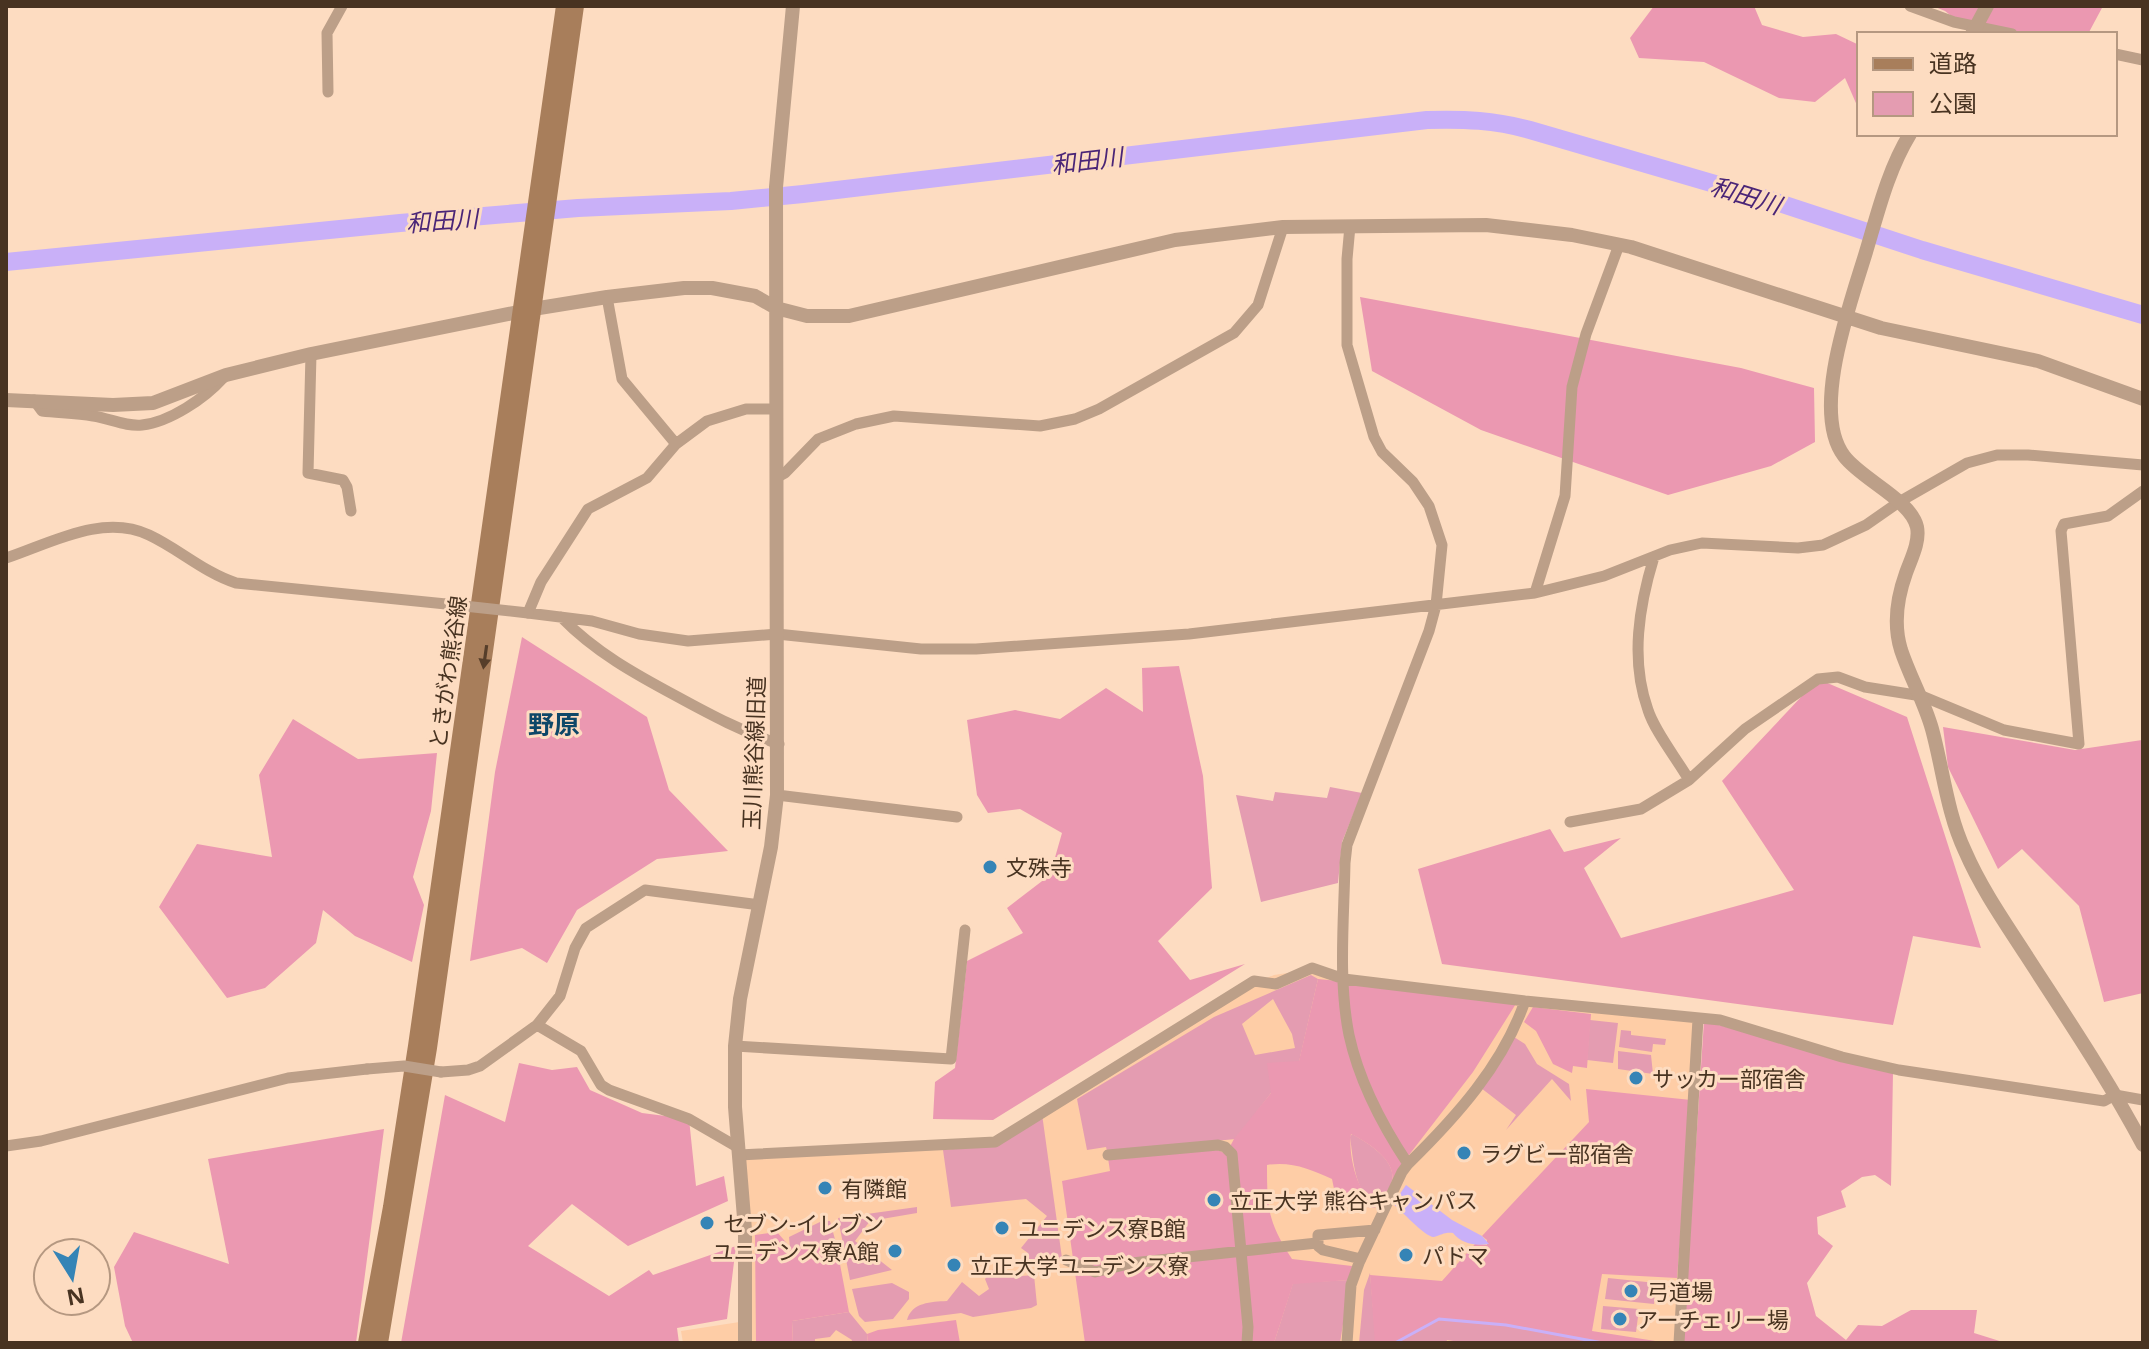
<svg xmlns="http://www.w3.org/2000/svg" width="2149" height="1349" font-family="'Noto Sans','Noto Sans JP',sans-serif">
  <rect width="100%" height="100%" fill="#fddcc1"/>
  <path fill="#fecda6" d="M1301,971L1701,1021L1678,1343H683L681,1331L746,1321L736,1151L996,1139L1255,983L1274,975Z"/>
  <path fill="#e49cb1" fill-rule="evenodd" d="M1330,787L1362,793L1342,842L1338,883L1261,902L1236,795L1273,801L1275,792L1327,798Z
    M1311,975L1318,979L1299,1062L1271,1093L1236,1139L1107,1151L1106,1147L1087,1150L1077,1099L1214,1017ZM1273,999L1292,1034L1295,1048L1255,1055L1242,1024Z
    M1590,1020L1618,1023L1613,1063L1587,1060Z
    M1621,1030L1631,1031V1035L1666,1039L1665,1045L1653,1044L1652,1052L1619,1047Z
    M1514,1037L1525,1044L1537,1064L1569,1084L1571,1101L1552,1079L1506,1130L1516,1115L1481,1088Z
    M1618,1051L1651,1055L1653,1074L1618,1069Z
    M1042,1114L1062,1258L1059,1262L1030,1266L1028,1253L1021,1248L1047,1216L1026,1199L951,1207L943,1150L991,1145Z
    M1352,1134C1379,1149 1415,1175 1374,1202C1354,1192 1353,1156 1350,1137Z
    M917,1207V1213L870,1221L855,1241L892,1270L850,1280L838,1218Z
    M822,1221H830L836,1243L790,1248L789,1237Z
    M995,1267L1009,1277L1034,1275L1037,1305L1031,1308L973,1317L961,1313L907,1320C912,1302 931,1302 947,1301L962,1282L979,1296L989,1289L985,1279Z
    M1370,1273L1376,1343H1359L1364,1290Z
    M1608,1278L1656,1283L1654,1304L1605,1299Z
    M1350,1280L1340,1343H1274L1293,1283Z
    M892,1283L909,1292V1299L893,1319L865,1322L859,1316L852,1289Z
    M1603,1306L1639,1309L1636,1332L1601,1329Z
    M849,1312L867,1334L868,1343H851L852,1340L836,1330L830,1337L815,1339V1343H793L792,1321Z
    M1439,1319L1506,1325L1603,1343H1466L1447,1340L1446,1343H1395Z"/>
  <path fill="#eb98b1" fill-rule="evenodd" d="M1654,6H1754L1762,25L1803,37L1836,34L1859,45V110L1845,78L1815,102L1779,98L1704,62L1639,58L1630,38Z
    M1933,6H2103L2088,34H1974L1945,11Z
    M1360,297L1741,368L1814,388L1815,442L1771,466L1668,495L1481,430L1372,371Z
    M522,637L647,717L669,790L728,851L657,859L577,910L547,963L522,948L470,961L495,772Z
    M1179,666L1203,776L1212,888L1158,941L1190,980L1245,964L993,1120L933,1119L935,1082L955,1068L967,961L1023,933L1007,908L1050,875L1062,833L1020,809L988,813L977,795L967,720L1015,710L1060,719L1106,688L1143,712L1142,668Z
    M1818,679L1907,717L1981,948L1913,936L1893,1025L1442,964L1418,869L1550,829L1564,852L1621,838L1584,868L1621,938L1794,890L1722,781Z
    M293,719L358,759L437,753L431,811L413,877L424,905L412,962L355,936L323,910L316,943L265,988L227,998L159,907L197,844L272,857L259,775Z
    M1943,727L2075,750L2142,740L2143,729V993L2104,1002L2079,906L2022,849L1998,869L1948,767Z
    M1318,979L1519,999L1473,1072L1402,1164L1381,1204L1374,1208L1337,1203L1332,1179C1310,1169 1291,1161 1267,1165C1267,1209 1268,1222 1292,1259L1352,1266L1350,1280L1293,1284L1274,1343H1085L1062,1181L1110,1171L1108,1158L1218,1150L1226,1154L1234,1139L1271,1093L1267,1063L1299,1061ZM1351,1134C1379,1148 1415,1176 1374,1202C1356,1192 1348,1152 1351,1134Z
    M1533,1007L1591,1014L1587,1068L1573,1066L1572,1073L1553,1064L1536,1031L1524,1022Z
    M1704,1021L1893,1072L1891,1186L1875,1175L1862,1177L1841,1191L1846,1207L1817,1217L1818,1234L1833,1246L1807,1283L1816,1316L1846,1340L1858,1325L1882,1326L1911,1310H1977L1974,1333L2006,1343H1683Z
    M519,1063L552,1070L577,1067L590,1090L642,1113L689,1119L696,1186L724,1176L728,1201L628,1246L572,1204L528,1246L609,1296L649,1270L653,1275L736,1246L727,1319L677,1328L679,1343H401L445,1095L505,1122Z
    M1586,1089L1691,1100L1677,1278L1602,1274L1592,1331L1668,1343H1603L1506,1325L1439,1319L1395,1343H1375L1370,1275L1442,1281L1475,1244L1487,1245V1240L1482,1236L1589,1122Z
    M384,1129L356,1343H133L125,1326L114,1267L134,1232L229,1264L208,1159Z
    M777,1232L790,1247L836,1243L849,1312L792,1321L793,1343H756L755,1235Z
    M956,1320L960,1343H868L867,1334L878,1330Z"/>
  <path fill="#c9b0f8" d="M1406,1185L1452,1220L1482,1236L1489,1244C1475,1246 1462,1244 1453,1233C1444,1232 1442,1235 1434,1237C1426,1238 1401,1210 1393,1204Z"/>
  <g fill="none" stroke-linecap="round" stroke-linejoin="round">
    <path stroke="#c9b0f8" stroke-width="3" d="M1395,1343L1439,1319L1506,1325L1603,1343"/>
    <path stroke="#c9b0f8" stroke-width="18" d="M6,262L400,223L578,208L731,201L803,194L1427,120C1465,119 1494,120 1530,130L1773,201L1922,250L2143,315"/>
    <path stroke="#bc9f88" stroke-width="11" d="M1910,6L1954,22L2012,34
      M2115,54L2143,60
      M328,92L327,33L342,6
      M1350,226L1347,259V345L1374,437L1382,452L1413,482L1429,506L1442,545L1436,605L1429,631L1347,845L1345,863C1344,919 1338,980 1349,1035C1359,1081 1382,1125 1408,1164
      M607,297L622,379L676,444
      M311,354L308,473L343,480L347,487L351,511
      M34,400L42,411C59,413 76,413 93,416C109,418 126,427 142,425C170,422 205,398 223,378
      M776,409H746L707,421L676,444L647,478L588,509L541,582L528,613L592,621L639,634L688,641L777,634L921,649H976L1189,634L1535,593L1604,576L1670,550L1702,543L1798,548L1823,545L1866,525L1899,502L1967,463L1997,455H2028L2143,465
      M776,478L785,473L818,439L856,424L894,416L1040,426L1075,419L1099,409L1234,333L1258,305L1283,227
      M1654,557C1639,606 1630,660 1648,710C1655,732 1677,759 1689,780
      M6,558C51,543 103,513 149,535C179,549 203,572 236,583L446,604
      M1535,593L1565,496L1572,387L1586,334L1619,245
      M561,617C595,652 635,674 678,697C711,715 743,732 779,744
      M777,795L957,817
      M1570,822L1641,809L1689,780L1745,729L1818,679L1838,677L1865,687L1922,696L2004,730L2079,744L2061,531L2064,524L2108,516L2143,491
      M537,1025L581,1051L601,1085L609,1090L689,1119L739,1148
      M735,1046L951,1059L965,930
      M441,1072L468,1070L480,1066L537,1025L560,996L575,948L586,928L645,890L760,905
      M6,1146L41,1141L288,1078L367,1069
      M739,1155L995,1142L1254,981L1276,984L1312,968L1344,979L1525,1001L1720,1020L1842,1057L1899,1070L2104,1101L2115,1095L2143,1100
      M1108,1155L1218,1145L1225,1147L1232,1154L1248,1327L1247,1343
      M1361,1259L1323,1250L1318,1246V1235L1375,1230
      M1066,1260L1095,1272L1132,1263L1317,1243
      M1347,1343L1351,1285L1359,1263L1402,1172L1408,1164C1456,1117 1503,1065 1525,1001
      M1679,1343L1698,1019"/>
    <path stroke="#bc9f88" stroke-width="14" d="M1972,34L1987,6
      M1910,134C1888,170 1878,212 1866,252C1851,302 1810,411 1844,456C1861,479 1911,500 1917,527C1920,542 1911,559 1906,573C1897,598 1893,624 1901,650C1910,677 1924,701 1932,729C1943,769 1947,813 1965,851C1981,888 2004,921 2026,955C2066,1017 2108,1079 2143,1145
      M6,400L113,405L153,403L226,375L311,354L533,309L607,297L684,288H712L755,296L776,308L807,316H849L1175,240L1283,227L1486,225L1572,235L1631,247L1881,328L2038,361L2143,399
      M745,1343V1230L735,1107V1046L740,999L771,847L777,795L776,187L793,6"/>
    <path stroke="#a87e5b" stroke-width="16" d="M366,1343L391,1207L416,1046L564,6
      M380,1343L429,1048L576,6"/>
    <path stroke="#bc9f88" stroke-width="11" d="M446,604L528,613
      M367,1069L404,1066L441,1072"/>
  </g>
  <defs><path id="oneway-solid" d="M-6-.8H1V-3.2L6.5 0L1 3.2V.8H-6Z" transform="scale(2)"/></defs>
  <use fill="#563e2a" href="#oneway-solid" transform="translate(485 657) rotate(98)"/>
  <g fill="#3584b6" stroke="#fddcc1" stroke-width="3">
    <circle cx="990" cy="867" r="8"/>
    <circle cx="1636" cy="1078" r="8"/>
    <circle cx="1464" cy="1153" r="8"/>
    <circle cx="825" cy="1188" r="8"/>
    <circle cx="1214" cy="1200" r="8"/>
    <circle cx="707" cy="1223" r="8"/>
    <circle cx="1002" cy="1228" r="8"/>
    <circle cx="895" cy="1251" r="8"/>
    <circle cx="1406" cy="1255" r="8"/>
    <circle cx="954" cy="1265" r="8"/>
    <circle cx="1631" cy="1291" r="8"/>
    <circle cx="1620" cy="1319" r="8"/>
  </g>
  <g text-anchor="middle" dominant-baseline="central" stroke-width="6" stroke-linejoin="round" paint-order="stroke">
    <g font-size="22" fill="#483321" stroke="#fddcc1">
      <text transform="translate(447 672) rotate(-82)">ときがわ熊谷線</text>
      <text transform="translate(753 753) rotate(-88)">玉川熊谷線旧道</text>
    </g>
    <g font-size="22" fill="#483321" stroke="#fddcc1" text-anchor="start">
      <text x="1006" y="867">文殊寺</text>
      <text x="1652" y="1078">サッカー部宿舎</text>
      <text x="1480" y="1153">ラグビー部宿舎</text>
      <text x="841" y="1188">有隣館</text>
      <text x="1230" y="1200">立正大学 熊谷キャンパス</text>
      <text x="723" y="1223">セブン-イレブン</text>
      <text x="1018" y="1228">ユニデンス寮B館</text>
      <text x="879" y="1251" text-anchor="end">ユニデンス寮A館</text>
      <text x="1422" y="1255">パドマ</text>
      <text x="970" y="1265">立正大学ユニデンス寮</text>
      <text x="1647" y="1291">弓道場</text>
      <text x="1636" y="1319">アーチェリー場</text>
    </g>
    <g font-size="24" font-style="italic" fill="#4a2577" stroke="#fddcc1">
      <text transform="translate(1087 160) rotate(-7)">和田川</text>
      <text transform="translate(1746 195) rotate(17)">和田川</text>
      <text transform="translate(442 220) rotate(-4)">和田川</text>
    </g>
    <g font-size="26" font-weight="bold" fill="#0d4768" stroke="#fddcc1">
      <text x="554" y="724">野原</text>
    </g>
  </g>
  <rect width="2149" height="1349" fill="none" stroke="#483321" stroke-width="16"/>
  <rect x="1857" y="32" width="260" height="104" fill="#fddcc1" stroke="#b59881" stroke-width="2"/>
  <rect x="1873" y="58" width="40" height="12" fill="#a87e5b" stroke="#b59881" stroke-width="2"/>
  <text x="1929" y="72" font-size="24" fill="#483321">道路</text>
  <rect x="1873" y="92" width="40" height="24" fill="#e49cb1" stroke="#b59881" stroke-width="2"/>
  <text x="1929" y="112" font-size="24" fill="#483321">公園</text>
  <g transform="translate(72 1277) rotate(169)"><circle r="38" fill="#fddcc1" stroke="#b59881" stroke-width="2"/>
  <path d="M0-6L14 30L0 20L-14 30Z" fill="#3584b6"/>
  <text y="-12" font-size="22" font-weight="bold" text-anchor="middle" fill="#483321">N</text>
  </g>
</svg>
